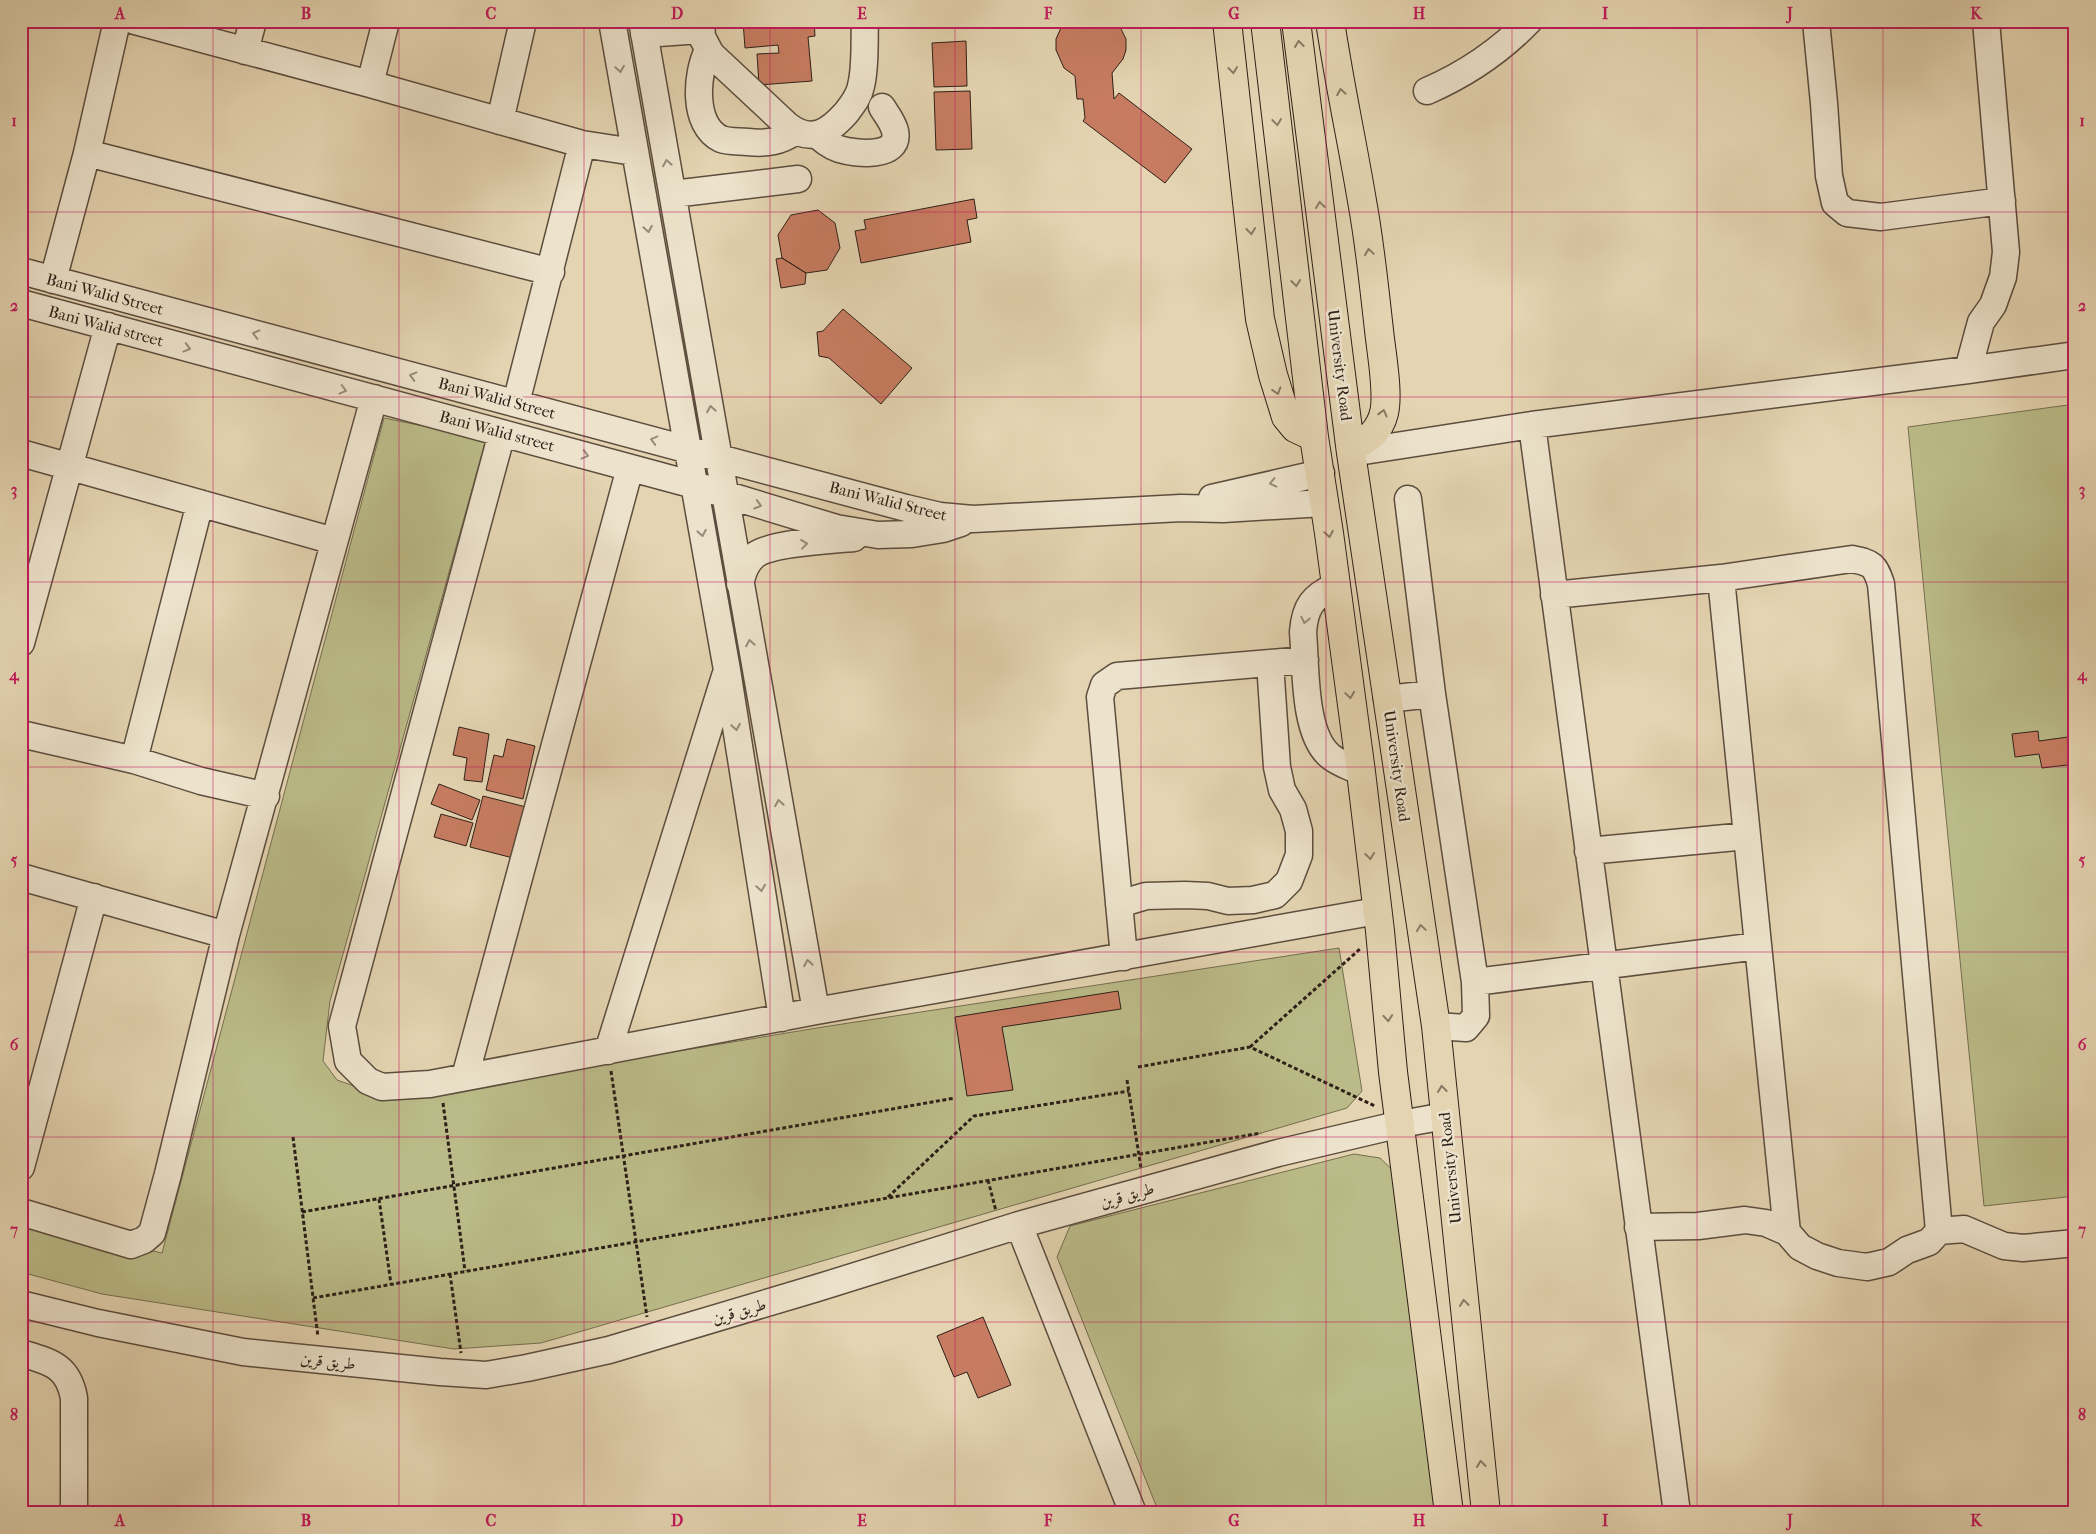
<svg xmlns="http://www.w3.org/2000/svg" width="2096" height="1534" font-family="'IM FELL French Canon',Amiri,serif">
  <rect width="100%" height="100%" fill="#e4d4b1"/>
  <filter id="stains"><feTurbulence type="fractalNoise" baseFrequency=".004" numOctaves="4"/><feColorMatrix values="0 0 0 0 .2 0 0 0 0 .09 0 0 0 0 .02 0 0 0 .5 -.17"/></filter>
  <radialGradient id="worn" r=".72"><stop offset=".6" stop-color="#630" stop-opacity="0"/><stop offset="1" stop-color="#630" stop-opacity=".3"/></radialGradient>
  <path fill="#babb88" stroke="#746e50" d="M2075,404V1196L1984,1206L1908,427Z
    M384,418L486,439L330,1001L323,1061L337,1080L374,1093L431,1092L823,1027L1339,948L1362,1091L1347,1108L541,1343L454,1349L102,1294L21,1272V1221L162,1253Z
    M1354,1154L1380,1158L1399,1176L1442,1513H1159L1057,1257L1070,1226Z"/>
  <path fill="#c77c61" stroke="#2e2018" d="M743,21H814L815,36L808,37L812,81L759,85L757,54L779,53L778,45L745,48Z
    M1117,21L1126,39V50L1123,59L1112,73L1114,99L1119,93L1192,149L1165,183L1083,121L1085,118L1083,99H1077L1075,76L1064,68L1056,50V39L1064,21Z
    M966,41L967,86L934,87L932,43Z
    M970,91L972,149L936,150L934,92Z
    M974,199L977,218L967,220L971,242L861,263L855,231L866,229L864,220Z
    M818,210L835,223L840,248L827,270L806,273L782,258L778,235L791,215Z
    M782,258L806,273L805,284L781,288L776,259Z
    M843,309L912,368L881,404L829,358L819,356L817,332L823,331Z
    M459,727L489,734L482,782L464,780L467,758L453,755Z
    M2038,731L2039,741L2075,736V764L2042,768L2039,754L2015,757L2012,734Z
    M507,739L535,746L523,799L486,790L494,755L503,757Z
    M439,784L480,800L472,820L431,804Z
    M483,796L530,808L517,859L470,847Z
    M441,814L473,823L466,846L434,837Z
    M1118,991L1121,1009L1002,1027L1013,1090L967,1096L955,1017Z
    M983,1317L1011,1385L978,1398L967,1372L954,1377L937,1336Z"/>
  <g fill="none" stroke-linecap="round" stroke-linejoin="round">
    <defs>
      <path id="minor" d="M135,21L370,84L582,144L634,152
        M612,21L727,670L782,1018
        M642,21L816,1011
        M701,21L702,37L711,54L787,125C811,144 828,133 846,113C852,105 859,97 861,86C866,66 864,42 865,21
        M1816,21L1824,103L1829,176L1835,203L1847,213L1881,217L2002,201
        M644,34L701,30
        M708,50C696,74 692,125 721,139C729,142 739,141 748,142C767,144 779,142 796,131
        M245,51L253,21
        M370,84L386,21
        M1427,91C1466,74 1499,52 1529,21
        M500,121L523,21
        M816,134C823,140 830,146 839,149C855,154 901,159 895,131C893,122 886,114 882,107
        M87,153L551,272
        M673,194L798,179
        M21,271L906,508L940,516L973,519L1181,508L1223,509L1324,503
        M53,280L87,153L117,21
        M21,303L694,485L836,528L878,535L912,534L943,529L961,523
        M1968,370L1981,322L1993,305L2003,277L2006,252L1986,21
        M516,403L582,144
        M1532,425L1677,1513
        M502,433L342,1026L348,1061L368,1081L382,1087L430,1084L816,1011L1377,911
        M21,453L334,541
        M1351,453L1532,425L1968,370L2075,355
        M1212,498L1321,473
        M1408,499L1432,694L1475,982L1476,1016L1466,1028L1436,1026
        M1721,578L1787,1232
        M740,584C743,573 745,564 754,556C769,543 831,540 854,538
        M1336,586C1313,596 1305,606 1303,632C1306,666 1303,734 1330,756C1338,763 1351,767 1361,772
        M1554,595L1721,578L1852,559C1872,563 1875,565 1881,584L1939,1231L1929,1242L1907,1250L1889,1262L1867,1267L1838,1263L1817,1256L1800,1247L1787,1232L1766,1223L1745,1220L1698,1226L1638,1227
        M21,643L108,326
        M1387,699L1432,694
        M21,734L134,760L201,781L266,796
        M134,760L200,503
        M1588,851L1747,836
        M21,877L226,935
        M1119,904L1146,896L1185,895L1208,896L1228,901L1253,900L1275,895L1289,881L1299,855V831L1293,809L1282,790L1277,767L1270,663
        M1124,957L1100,697L1104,685L1117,676L1305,660
        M1475,982L1758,946
        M608,1051L725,676
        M465,1077L630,468
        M21,1167L94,897
        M21,1212L131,1245L144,1240L152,1233L168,1174L226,935L374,398
        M1019,1225L1133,1513
        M1939,1231L1964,1229L2004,1246L2023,1248L2075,1243
        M21,1304L98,1323L243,1352L440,1372L486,1375L527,1368L609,1350L817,1288L1019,1225L1278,1153L1401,1124L1445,1116
        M21,1353C50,1362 68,1365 74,1398V1513"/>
      <path id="highway" d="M1227,21L1260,319L1273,375L1286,417L1295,428L1314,437
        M1265,21L1314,437L1329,533L1361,772L1380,931L1393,1072L1449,1513
        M1296,21L1351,453L1436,1026L1486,1513
        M1330,21C1339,82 1352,141 1362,201C1370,244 1374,287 1379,330C1381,351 1389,393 1384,413C1380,429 1368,443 1351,445"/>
    </defs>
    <use href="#minor" stroke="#5c4d3e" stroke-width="29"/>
    <use href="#highway" stroke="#2e2018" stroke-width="30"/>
    <path stroke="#2e2018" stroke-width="3" stroke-dasharray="4 2.5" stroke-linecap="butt" d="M1250,1047L1360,949
      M1138,1067L1250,1047L1375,1106
      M611,1071L647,1317
      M1127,1080L1141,1168
      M443,1103L465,1271
      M293,1137L318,1337
      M988,1180L996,1211
      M888,1197L974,1116L1129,1091
      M379,1199L391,1284
      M302,1212L955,1098
      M450,1274L461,1353
      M313,1298L1261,1133"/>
    <use href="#minor" stroke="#ede3cc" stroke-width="26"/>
    <use href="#highway" stroke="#e4d4b1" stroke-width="28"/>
  </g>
  <defs><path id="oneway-chevron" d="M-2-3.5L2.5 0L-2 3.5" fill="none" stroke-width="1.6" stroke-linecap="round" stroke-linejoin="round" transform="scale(1.25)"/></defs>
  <g stroke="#897a64">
    <use href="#oneway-chevron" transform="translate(1299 44) rotate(-97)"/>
    <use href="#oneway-chevron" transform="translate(1233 70) rotate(84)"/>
    <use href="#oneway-chevron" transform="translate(1341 92) rotate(-100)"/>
    <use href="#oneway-chevron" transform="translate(1277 122) rotate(83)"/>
    <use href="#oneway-chevron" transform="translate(1320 205) rotate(-97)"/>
    <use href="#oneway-chevron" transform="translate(1251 231) rotate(84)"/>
    <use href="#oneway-chevron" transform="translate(1369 252) rotate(-98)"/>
    <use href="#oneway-chevron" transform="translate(1296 283) rotate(83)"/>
    <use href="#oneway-chevron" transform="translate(1277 391) rotate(73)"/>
    <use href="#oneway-chevron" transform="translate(1383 413) rotate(-76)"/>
    <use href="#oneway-chevron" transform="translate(1329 534) rotate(81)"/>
    <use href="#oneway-chevron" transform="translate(1350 695) rotate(82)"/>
    <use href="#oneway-chevron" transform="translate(1370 856) rotate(83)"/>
    <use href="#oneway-chevron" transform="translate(1421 928) rotate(-98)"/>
    <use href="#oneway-chevron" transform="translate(1388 1018) rotate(85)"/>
    <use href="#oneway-chevron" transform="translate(1442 1089) rotate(-96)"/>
    <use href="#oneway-chevron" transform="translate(1464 1303) rotate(-96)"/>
    <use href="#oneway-chevron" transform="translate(1481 1464) rotate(-96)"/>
  </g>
  <g stroke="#978b7b">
    <use href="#oneway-chevron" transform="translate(620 69) rotate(81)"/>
    <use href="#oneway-chevron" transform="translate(667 163) rotate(-100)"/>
    <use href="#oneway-chevron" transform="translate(648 229) rotate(80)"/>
    <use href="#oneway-chevron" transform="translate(256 334) rotate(-165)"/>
    <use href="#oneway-chevron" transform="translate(187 348) rotate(15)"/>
    <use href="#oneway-chevron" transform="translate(413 376) rotate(-165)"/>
    <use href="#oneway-chevron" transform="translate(343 390) rotate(15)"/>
    <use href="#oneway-chevron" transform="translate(711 409) rotate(-100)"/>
    <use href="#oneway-chevron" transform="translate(654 440) rotate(-165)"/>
    <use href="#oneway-chevron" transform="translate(585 455) rotate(15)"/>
    <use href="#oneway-chevron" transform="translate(1273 483) rotate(167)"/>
    <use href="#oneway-chevron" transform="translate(758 505) rotate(17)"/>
    <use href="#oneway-chevron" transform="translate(702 533) rotate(80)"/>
    <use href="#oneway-chevron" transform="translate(804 544) rotate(-7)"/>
    <use href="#oneway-chevron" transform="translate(1305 620) rotate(102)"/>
    <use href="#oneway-chevron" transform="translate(750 643) rotate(-100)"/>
    <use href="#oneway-chevron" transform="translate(736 727) rotate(81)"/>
    <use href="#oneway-chevron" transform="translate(779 803) rotate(-100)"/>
    <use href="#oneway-chevron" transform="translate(761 888) rotate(81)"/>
    <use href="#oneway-chevron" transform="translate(808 963) rotate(-100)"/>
  </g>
  <path fill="none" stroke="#c2185b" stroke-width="1" stroke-opacity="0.55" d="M213,21V1513M399,21V1513M584,21V1513M770,21V1513M955,21V1513M1141,21V1513M1326,21V1513M1512,21V1513M1697,21V1513M1883,21V1513M21,212H2075M21,397H2075M21,582H2075M21,767H2075M21,952H2075M21,1137H2075M21,1322H2075"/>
  <g text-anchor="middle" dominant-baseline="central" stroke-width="5" stroke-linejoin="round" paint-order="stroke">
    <g font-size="16" fill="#2e2018" stroke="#ede3cc">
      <text transform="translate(105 294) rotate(15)">Bani Walid Street</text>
      <text transform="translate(106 326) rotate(15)">Bani Walid street</text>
      <text transform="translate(1340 365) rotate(83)">University Road</text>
      <text transform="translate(497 398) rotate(15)">Bani Walid Street</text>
      <text transform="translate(497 431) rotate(15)">Bani Walid street</text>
      <text transform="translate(888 501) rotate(14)">Bani Walid Street</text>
      <text transform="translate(1397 766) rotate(82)">University Road</text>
      <text transform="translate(1450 1168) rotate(-96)">University Road</text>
      <text transform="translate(1127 1195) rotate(-16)">طريق قرين</text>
      <text transform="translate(739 1311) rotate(-16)">طريق قرين</text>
      <text transform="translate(328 1361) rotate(6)">طريق قرين</text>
    </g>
  </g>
  <rect width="2096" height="1534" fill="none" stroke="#e4d4b1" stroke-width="55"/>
  <rect x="28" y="28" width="2040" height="1478" fill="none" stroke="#c2185b" stroke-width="2"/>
  <g font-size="16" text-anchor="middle" font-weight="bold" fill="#c2185b">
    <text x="120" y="19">A</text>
    <text x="306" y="19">B</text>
    <text x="491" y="19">C</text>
    <text x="677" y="19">D</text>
    <text x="862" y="19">E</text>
    <text x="1048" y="19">F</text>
    <text x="1234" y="19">G</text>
    <text x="1419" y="19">H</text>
    <text x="1605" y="19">I</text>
    <text x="1790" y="19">J</text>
    <text x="1976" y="19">K</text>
    <text x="14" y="126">1</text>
    <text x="2082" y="126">1</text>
    <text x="14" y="311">2</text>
    <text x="2082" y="311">2</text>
    <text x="14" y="495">3</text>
    <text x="2082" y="495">3</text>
    <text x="14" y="680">4</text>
    <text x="2082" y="680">4</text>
    <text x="14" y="865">5</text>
    <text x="2082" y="865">5</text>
    <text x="14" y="1050">6</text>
    <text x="2082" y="1050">6</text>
    <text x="14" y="1235">7</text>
    <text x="2082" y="1235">7</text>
    <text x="14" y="1420">8</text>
    <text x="2082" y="1420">8</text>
    <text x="120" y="1526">A</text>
    <text x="306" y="1526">B</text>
    <text x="491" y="1526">C</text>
    <text x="677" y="1526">D</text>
    <text x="862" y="1526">E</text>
    <text x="1048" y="1526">F</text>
    <text x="1234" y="1526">G</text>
    <text x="1419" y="1526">H</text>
    <text x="1605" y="1526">I</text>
    <text x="1790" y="1526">J</text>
    <text x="1976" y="1526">K</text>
  </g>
  <rect width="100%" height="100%" filter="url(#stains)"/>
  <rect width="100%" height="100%" fill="url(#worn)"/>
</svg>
